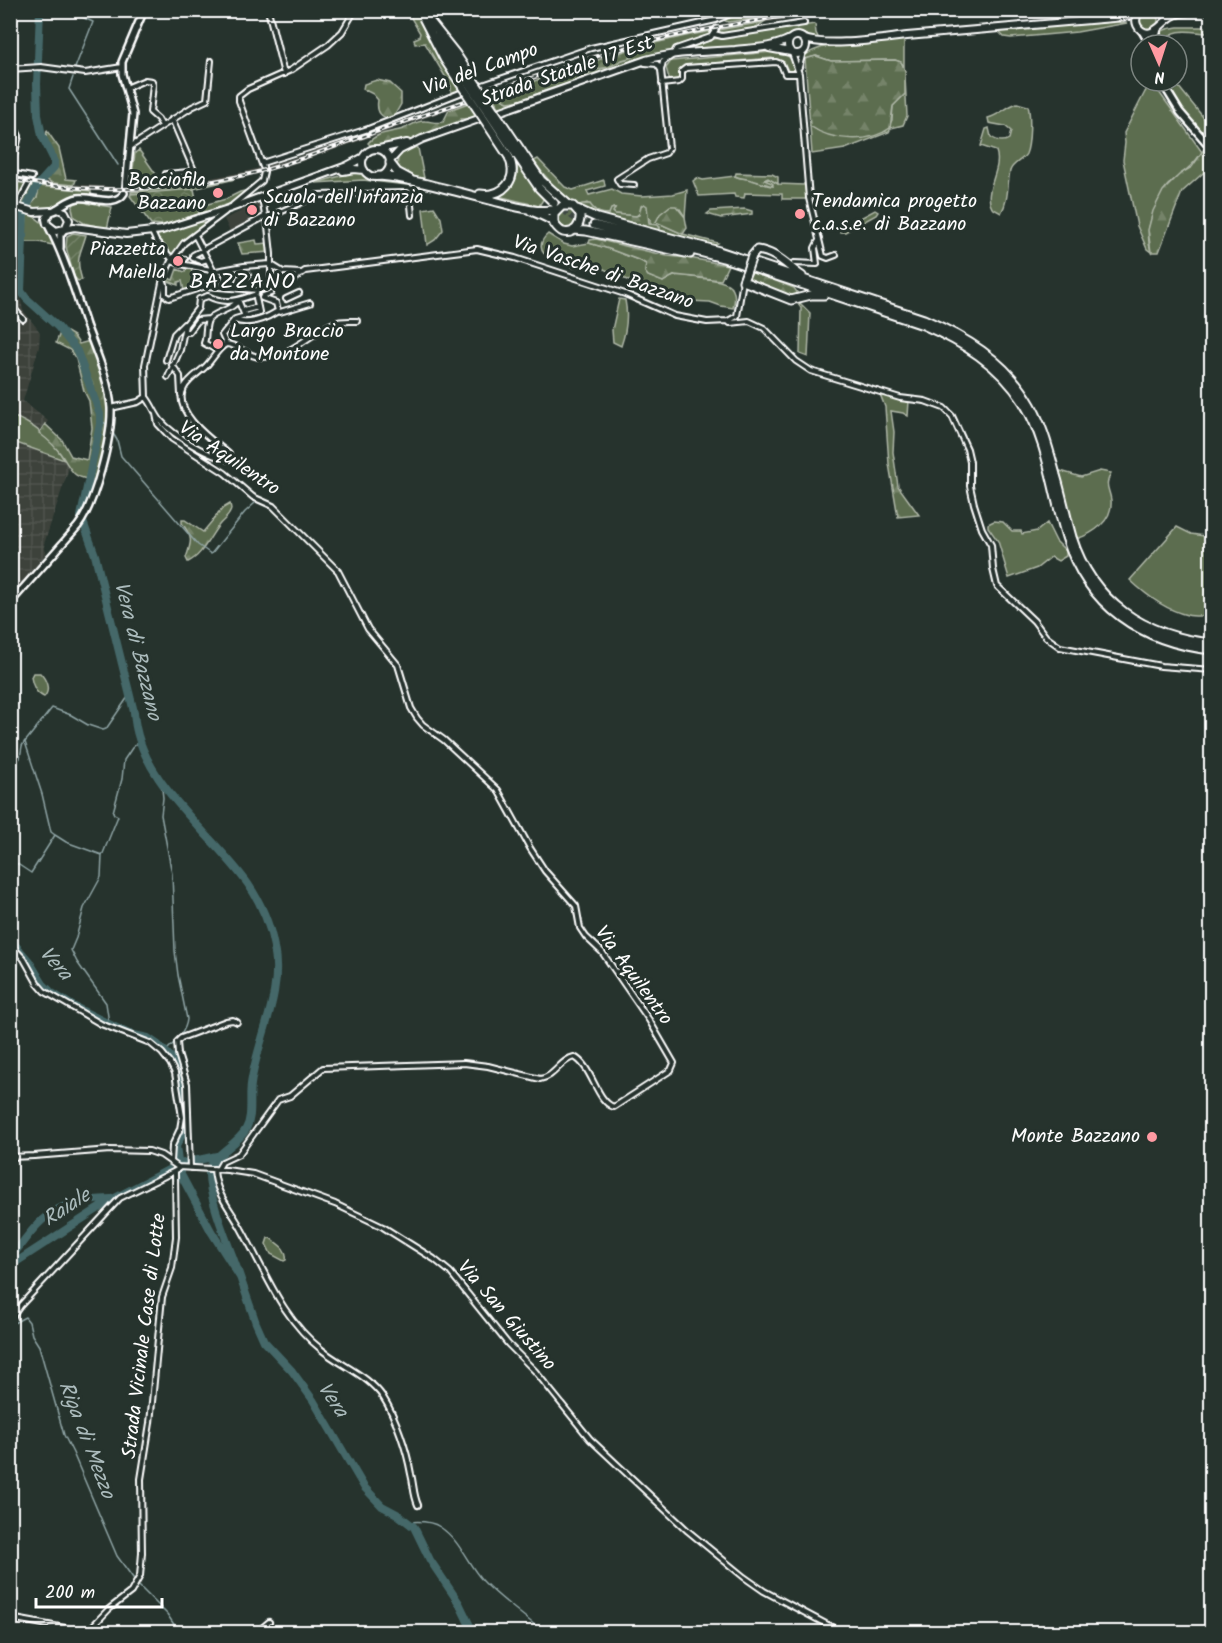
<svg xmlns="http://www.w3.org/2000/svg" width="1222" height="1643" font-family="Kalam,sans-serif">
  <defs>
    <pattern id="industrial-grid" width="8" height="8" patternUnits="userSpaceOnUse" patternTransform="scale(1.5)"><rect width="8" height="8" fill="#3c423b"/><path d="M0 4h8M4 0v8" fill="none" stroke="#50554f"/></pattern>
    <pattern id="forest-firs" width="22" height="20" patternUnits="userSpaceOnUse" patternTransform="scale(1.5)"><rect width="22" height="20" fill="#5c6d4f"/><path d="M5 1l3.5 6h-7zM16 11l3.5 6h-7z" fill="#748369"/></pattern>
    <pattern id="park-crowns" width="20" height="18" patternUnits="userSpaceOnUse" patternTransform="scale(1.5)"><rect width="20" height="18" fill="#5c6d4f"/><path d="M2 6a3 3 0 1 1 6 0M12 15a3 3 0 1 1 6 0" fill="none" stroke="#748369"/></pattern>
    <pattern id="garden-furrows" width="10" height="10" patternUnits="userSpaceOnUse" patternTransform="scale(1.5)"><rect width="10" height="10" fill="#5c6d4f"/><path d="M-1 1l2-2M0 10L10 0M9 11l2-2" fill="none" stroke="#748369"/></pattern>
  </defs>
  <rect width="100%" height="100%" fill="#26332d"/>
  <filter id="ink" filterUnits="userSpaceOnUse"><feTurbulence type="fractalNoise" baseFrequency=".0167" numOctaves="2"/><feDisplacementMap in="SourceGraphic" scale="12" xChannelSelector="R" yChannelSelector="G"/><feConvolveMatrix kernelMatrix="1 2 1 2 8 2 1 2 1" color-interpolation-filters="sRGB"/></filter>
  <g filter="url(#ink)">
    <path fill="#3c423b" d="M810,10L858,11L746,25L639,47L587,62L299,162L245,177L191,186L147,191L105,192L46,188V182L129,188L191,181L244,172L297,157L585,57L638,42L731,22Z
      M261,202L259,218L230,232L224,219Z"/>
    <path fill="url(#industrial-grid)" d="M10,211L20,214L18,288L23,310L40,332L39,347L23,401L48,421L39,433L23,420L11,416Z
      M11,441L71,462L44,544L46,554L11,595Z"/>
    <path fill="#5c6d4f" stroke="#aeb6a7" stroke-width="1.5" d="M1138 20a10 10 0 1 1 20 0a10 10 0 1 1-20 0Z
      M407,11H416L464,91L447,96L451,93V86L425,43L415,44L414,39L419,37L420,33Z
      M746,11H816L728,22L721,19Z
      M1109,21L1127,23L1077,32L1011,38L1004,37L998,31Z
      M764,22C744,39 691,31 670,54L501,110L491,95L498,93L503,100L508,102L529,99L541,92L579,80L594,70L609,67L622,60L633,57L637,47L690,35Z
      M815,24L816,33L819,39H811L804,34L796,33L778,43L677,53L714,39Z
      M1178,27H1205L1204,30L1206,33C1192,32 1171,26 1165,43L1163,40L1158,41C1160,28 1167,29 1178,27Z
      M904,39V67L901,62L895,60L831,61L816,56L805,59V55C830,39 875,41 904,39Z
      M772,52C788,53 792,57 796,72L789,73L784,62L773,60L772,58L690,65L683,68L677,81L670,82L666,68L671,61Z
      M905,77L907,116L903,125L891,128L889,132L845,149L812,154L810,126C830,140 863,137 886,131L892,120L893,106L905,94Z
      M1154,85L1202,152C1191,169 1182,172 1168,185C1163,190 1162,195 1159,202C1150,219 1145,233 1151,252L1147,249L1137,226L1123,160L1125,143L1124,133L1145,92L1148,87Z
      M1017,103L1028,106C1031,116 1030,145 1026,154C1022,161 1012,163 1010,171C1007,185 1009,200 1001,213L992,208C982,191 1003,170 996,151L981,146L986,129L989,128L991,137C997,141 1003,143 1009,139L1011,131L1005,126L989,123L988,118C999,115 1006,107 1017,103Z
      M415,147L418,148L424,178L414,179L397,170L398,157L406,150Z
      M139,150L162,183L131,184L135,153Z
      M538,159L565,187L573,190L604,180L605,186L587,191L589,195L612,189L621,194L642,196L673,194L687,190L685,217L680,209L656,222L683,234L718,243L712,247L659,232L660,227L650,224V219L640,213L636,216L615,214L613,212L615,208H613L609,214H600L587,203L578,206C560,193 546,180 534,161Z
      M517,164L544,198L539,206L498,196C513,190 519,180 517,164Z
      M355,172L364,173L369,178L386,179L407,185L363,180L315,183Z
      M735,176C741,179 746,178 751,179C759,182 764,185 772,186L773,184L764,180L770,179L778,184L804,185V183L807,199H782V194H780L745,193L744,198L735,197L734,194L699,196L693,181L697,178L703,180Z
      M235,179L193,189L131,194V192L191,186Z
      M39,186L91,191V196L73,197L61,205L47,210L29,207L37,198Z
      M249,190L226,206L199,214L197,207L226,199L240,192Z
      M82,201L90,204L91,202L99,203V205L112,207L107,229L84,223L74,217L72,208L74,204Z
      M434,207L441,218L443,230L435,240L427,245L423,209Z
      M557 219a10 10 0 1 1 20 0a10 10 0 1 1-20 0Z
      M875,210L878,212L876,215L845,232H840V229Z
      M27,214C42,218 52,233 57,246L39,242H25Z
      M200,221L204,222L203,225L184,241L172,256L155,236Z
      M548,234L564,244L572,246L589,243L610,249L641,261L646,264L645,272L648,276L663,282C675,272 685,276 699,278C719,280 741,280 733,308L721,306L710,302L689,301L665,291L658,290L640,283L629,281L604,269H593L585,266L574,268C570,265 566,261 561,259C558,258 554,258 551,257C538,254 539,241 548,234Z
      M619,299L625,300C628,315 626,332 621,346L613,342L612,330Z
      M800,303L810,313L808,357L800,354L801,308L798,304Z
      M11,416C31,422 55,441 64,460L11,441Z
      M1057,470L1081,477L1100,471L1111,473C1104,487 1109,487 1111,500C1113,521 1093,534 1076,539Z
      M994,521L1003,522L1012,531H1021L1022,534L1037,531L1047,523L1056,541L1066,551V556L1058,561L1051,557L1037,568L1009,578L998,541L988,527V524Z
      M1177,527L1191,534L1211,537V617C1204,615 1195,617 1187,615C1166,610 1146,595 1130,580Z
      M268,1238H270C278,1244 288,1249 286,1260L284,1261L271,1254L266,1244Z"/>
    <path fill="url(#forest-firs)" stroke="#aeb6a7" stroke-width="1.5" d="M637,47L633,57L622,60L609,67L594,70L579,80L541,92L529,99L508,102L503,100L498,93Z
      M816,56L831,61L895,60L901,62L905,71V94L893,106L890,128C869,144 831,141 810,126L805,59Z
      M377,80L390,83L401,93V104L393,118C381,119 376,112 378,100L373,94L363,89L364,84Z
      M1163,81H1174L1211,127V146L1182,110Z
      M471,102L479,118L461,119L457,125C428,136 401,146 370,145L368,143C377,132 390,133 403,129C410,127 416,120 425,121C432,121 434,124 443,122L449,110Z
      M47,131L59,148L66,179L76,180L74,185L52,183L44,178V175L53,172C57,157 42,146 47,131Z
      M1207,145L1211,150V166L1182,192L1159,252H1151L1148,230L1153,211L1163,191L1180,174L1192,167Z
      M736,173L772,174L778,177V184L768,178L764,180L772,183L773,186C764,184 759,182 751,180C746,178 741,179 735,176Z
      M10,181L39,186L37,198L29,207L11,201Z
      M582,204H590C595,212 600,214 609,214L611,209L615,208L613,212L615,214L636,216L639,215L641,206L644,204L647,206L649,224L658,225L660,228L659,232L604,218L578,206Z
      M670,206H676L685,217L687,228L683,234L656,222L660,214Z
      M745,209L752,211V214L721,218L707,214L711,211Z
      M596,239L667,256L689,258L728,265L721,280L675,275L663,282L648,276L645,272L646,264L641,261L609,249L589,243L590,240Z
      M256,240L257,244L269,243L270,252L242,254L238,243Z
      M187,268L191,269L196,287L184,291L182,281L178,282V285L166,280V277L173,280L177,269L185,272Z
      M750,271L794,288L799,295L794,298L757,284L748,278Z
      M67,332L74,336L79,344L90,341L104,382L109,410L105,443L96,480C70,478 73,471 60,453C54,445 47,439 39,433L45,424L62,440L71,456L87,460L92,428L89,401L84,391L76,359L70,350L56,343L60,333Z
      M880,394L909,401L908,416L903,413L891,411L894,432L893,452L898,486L919,515L898,517L889,464L885,407Z
      M230,504C231,509 232,509 229,514C227,518 222,521 219,525C209,537 203,555 188,562L186,558C192,541 193,538 182,523V520H185L203,532L223,508Z
      M33,673H40C46,679 51,690 44,697C36,694 32,685 31,677Z"/>
    <path fill="url(#park-crowns)" stroke="#aeb6a7" stroke-width="1.5" d="M194,189L199,214L163,225L151,224L130,196L131,194Z"/>
    <path fill="url(#garden-furrows)" stroke="#aeb6a7" stroke-width="1.5" d="M73,233L86,235C80,256 75,257 82,280L78,281L74,277L66,247L67,236Z"/>
    <g fill="none" stroke-linecap="round" stroke-linejoin="round">
      <path stroke="#8fa4a5" stroke-width="1.5" d="M66,10L93,22L75,68
        M73,77L69,89L118,165
        M100,419L107,425
        M111,430L117,440L121,456L198,545L211,554L245,512L255,503
        M10,771L20,758L22,746L25,741
        M161,780L163,798L161,815L172,874L175,951L178,975L187,1019C186,1032 175,1042 166,1051
        M55,835L51,832L42,794L25,742L52,708L71,715L88,725L103,730L106,729L130,694
        M10,859L31,873L55,835L66,842L102,855
        M109,1023L106,1003L77,962L71,950L76,938L84,908L101,877L102,856L118,816L114,814L113,812L122,779L124,760L132,748L141,740
        M10,1325L25,1317L29,1322L32,1335L39,1346L64,1435L73,1453L117,1556L136,1582
        M409,1522C420,1521 431,1521 440,1527C461,1541 467,1564 483,1581C501,1600 524,1615 543,1632
        M137,1584L167,1614L179,1632"/>
      <path stroke="#446869" stroke-width="8" d="M40,10L37,84L38,115L42,136L54,160V167L37,186L24,212L21,291L26,298L58,327L77,351L100,414V424L81,516L95,555L134,712C138,782 211,831 248,884C261,903 270,924 274,947C284,994 257,1039 251,1084C249,1099 253,1116 246,1129C237,1146 209,1156 209,1173C208,1199 231,1250 240,1277
        M10,939L29,961L43,984L52,993L71,1005L129,1034L148,1038L157,1044L175,1061L181,1081L185,1120L184,1131L176,1146L178,1162
        M184,1163L217,1156
        M180,1173L211,1231L240,1277L256,1323L264,1341L292,1371L313,1400L364,1487L382,1506L397,1514L414,1527L430,1560L459,1603L473,1632
        M10,1259C43,1215 52,1201 111,1199
        M10,1266L113,1199L168,1170"/>
      <path stroke="#3c4742" stroke-width="7" stroke-dasharray="7 3.5" stroke-linecap="butt" d="M554,203L575,218L594,225"/>
      <defs>
        <path id="street" d="M268,10L284,74
          M714,34L722,36L804,23
          M792,53L799,74L809,198L823,256L828,258L836,255
          M645,63L657,64L661,70
          M799,67L803,52
          M10,69L41,67L85,73L122,67
          M662,84L679,82L682,79V71L686,68L776,62L781,64L785,74H799
          M477,87L591,48L716,20L740,10
          M126,88L145,80L152,81L153,85L150,112L158,119L162,126
          M10,118L19,136L10,172
          M130,147L192,107L207,100L211,61
          M262,163L368,129L465,91
          M263,167L239,101V96L248,89L291,70L328,45L342,32L355,10
          M10,173L32,177
          M166,174L189,172L193,168L172,119
          M634,185L620,184L617,179L648,159L666,153L669,148L661,70L663,62L673,55L676,49L711,37L716,29
          M262,197L265,216
          M233,205L262,181L264,172
          M16,207L28,185
          M267,217L271,254V286
          M152,232L156,241L172,259
          M195,235L213,270
          M185,259L181,264L171,261L184,243L225,212
          M207,259L201,261L193,258V255L264,217L271,216L318,195L407,193L410,196L412,215
          M794,263L817,264L815,248L818,242
          M181,264L216,271L244,266L270,264L283,272L301,273
          M163,280L165,284V295L169,298L206,286L257,290L291,281L305,271L477,249L515,258L625,294L675,316L707,322L728,321L730,323L749,321L764,328L796,361L811,371L900,398L925,401L944,408L952,416L967,449L970,462V486L974,504L982,529L991,545L993,569L997,586L1034,621L1046,637L1060,647L1161,666L1212,670
          M212,286L213,283L218,280L220,271
          M236,288L239,278L248,275
          M271,293L263,296L262,298L276,303
          M208,296C225,305 240,300 256,294L257,290
          M286,299L299,293
          M239,302L244,314
          M276,303L278,311L280,312L310,303
          M10,304L23,319
          M243,311L258,307
          M234,320C248,326 265,319 278,311
          M728,321L737,316L743,281
          M184,332H189L198,320L209,319
          M226,344C238,344 248,357 260,357C291,358 308,334 334,323C341,320 350,321 357,321
          M226,344L222,335L235,319L259,312L256,298
          M218,351L204,343C207,336 204,325 209,319C216,311 231,311 239,300
          M166,360L174,334L184,324
          M172,365L180,376L181,395
          M168,377L180,350L185,325L198,308L199,299L208,296
          M146,397C152,404 155,414 161,421C174,436 211,458 230,460L229,454C213,441 171,412 184,388C188,380 197,374 204,368C212,361 217,349 226,344
          M146,397L145,365L163,278L171,261
          M111,408L138,402L146,397
          M156,414L158,424L172,439L225,473L253,497L273,506L338,571L368,629L398,665L411,708L417,718L423,725L444,740L498,790L530,848L545,871L576,906L580,928L586,937L602,952L649,1020L674,1063L671,1070L614,1107C596,1102 592,1065 574,1057C560,1060 555,1077 540,1079L488,1066L464,1063L323,1068L290,1096L278,1100L239,1154L222,1162L218,1169
          M10,944L24,959L38,984L44,991L101,1024L150,1043L162,1053L170,1063L175,1073L182,1117L180,1129L172,1146L171,1162
          M10,1157L34,1156L110,1150L149,1151L161,1155L178,1167L227,1170L253,1174L335,1204L383,1227L434,1259L450,1272L508,1344L535,1371L590,1439L688,1531L744,1577L764,1591L841,1632
          M190,1168L187,1084L178,1054L177,1042L181,1038L226,1021L233,1020L237,1022
          M214,1169C215,1194 231,1209 242,1230C266,1273 282,1319 322,1350C342,1366 369,1376 383,1397C396,1417 407,1451 411,1474C414,1485 413,1494 418,1505
          M10,1320L20,1306L120,1198L175,1171
          M10,1618L87,1632
          M87,1632L109,1609L131,1592L140,1576L142,1553L141,1479L150,1423L162,1297L172,1268L176,1237L175,1174V1171L179,1168
          M257,1632L269,1622"/>
        <path id="secondary" d="M1142,31L1150,45
          M1154,45L1158,29
          M1161,81L1180,112L1212,149
          M126,187L133,114L122,74V62L144,10
          M56,209C63,205 70,199 78,198C92,196 115,208 124,193
          M60,248V235L64,230
          M10,603L78,526C95,503 112,437 111,408C109,380 96,352 86,325C75,292 65,258 49,227"/>
        <path id="primary" d="M1159,10L1180,13L1207,10
          M1139,12C1133,21 1137,31 1148,33C1162,30 1165,16 1180,13
          M788 45a9 9 0 1 1 18 0a9 9 0 1 1-18 0Z
          M802,38C826,48 880,39 907,36C976,30 1045,24 1113,18L1129,16L1140,11
          M769,48L791,52
          M379,149L407,143
          M362 163a14 14 0 1 1 28 0a14 14 0 1 1-28 0Z
          M390,161L400,150L422,139L646,60C674,52 705,52 735,50C754,48 773,48 790,39
          M343,171L354,169L364,170
          M10,205L34,212L51,211
          M65,229L69,220L65,212L58,209L50,212L46,219L47,224L56,231L74,227L126,234L162,230L228,209L347,166L364,157"/>
        <path id="highway" d="M522,152L541,180L570,206
          M516,154L539,188L554,203
          M390,163L397,172L410,179
          M379,176C417,179 456,192 494,201C513,206 538,214 558,209
          M480,194C503,197 519,180 509,157
          M577,209L597,218L719,251L924,319C965,337 1003,359 1027,398C1042,421 1049,449 1056,475C1062,495 1066,516 1072,537C1093,603 1144,636 1212,643
          M531,211C538,214 547,217 553,222C556,226 558,230 563,232C575,235 581,224 580,214L573,206H562L554,214V224
          M594,225L723,258L923,325C962,342 999,364 1023,402C1048,442 1052,492 1066,537C1087,606 1142,643 1212,650
          M574,230L586,231L690,254
          M752,256L757,250C776,252 787,266 802,276
          M746,273L743,281L791,300L811,295H824"/>
      </defs>
      <use href="#street" stroke="#fff" stroke-width="8"/>
      <use href="#secondary" stroke="#fff" stroke-width="10"/>
      <use href="#primary" stroke="#fff" stroke-width="10"/>
      <use href="#highway" stroke="#fff" stroke-width="11"/>
      <use href="#street" stroke="#26332d" stroke-width="4"/>
      <use href="#secondary" stroke="#26332d" stroke-width="5"/>
      <use href="#primary" stroke="#26332d" stroke-width="6"/>
      <use href="#highway" stroke="#26332d" stroke-width="7"/>
      <defs>
        <path id="rail" d="M10,179C88,194 168,192 245,175C293,164 340,144 387,128C453,105 519,82 585,60C665,34 750,20 834,10"/>
      </defs>
      <use href="#rail" stroke="#fff" stroke-width="4"/>
      <use href="#rail" stroke="#26332d" stroke-width="1.5" stroke-dasharray="4.5" stroke-linecap="butt"/>
      <defs>
        <path id="highway-bridge" d="M421,10L456,54L522,152
          M423,18L444,59L509,157
          M437,36L516,154
          M746,273L752,256"/>
      </defs>
      <use href="#highway-bridge" stroke="#fff" stroke-width="11" stroke-linecap="butt"/>
      <use href="#highway-bridge" stroke="#26332d" stroke-width="7"/>
    </g>
  </g>
  <g fill="#ff9aa2" stroke="#26332d" stroke-width="2">
    <circle cx="218" cy="193" r="6"/>
    <circle cx="252" cy="210" r="6"/>
    <circle cx="800" cy="214" r="6"/>
    <circle cx="178" cy="261" r="6"/>
    <circle cx="218" cy="344" r="6"/>
    <circle cx="1152" cy="1137" r="6"/>
  </g>
  <g text-anchor="middle" dominant-baseline="central" stroke-width="6" stroke-linejoin="round" paint-order="stroke">
    <g font-size="20" fill="#fff" stroke="#26332d">
      <text transform="translate(481 70) rotate(-20)">Via del Campo</text>
      <text transform="translate(567 72) rotate(-19)">Strada Statale 17 Est</text>
      <text transform="translate(603 273) rotate(19)">Via Vasche di Bazzano</text>
      <text transform="translate(229 459) rotate(34)">Via Aquilentro</text>
      <text transform="translate(633 976) rotate(54)">Via Aquilentro</text>
      <text transform="translate(506 1316) rotate(49)">Via San Giustino</text>
      <text transform="translate(145 1336) rotate(-83)">Strada Vicinale Case di Lotte</text>
    </g>
    <g font-size="20" fill="#fff" stroke="#26332d" text-anchor="end">
      <text x="206" y="181">Bocciofila<tspan x="206" dy="23">Bazzano</tspan></text>
      <text x="264" y="198" text-anchor="start">Scuola dell'Infanzia<tspan x="264" dy="23">di Bazzano</tspan></text>
      <text x="812" y="202" text-anchor="start">Tendamica progetto<tspan x="812" dy="23">c.a.s.e. di Bazzano</tspan></text>
      <text x="166" y="250">Piazzetta<tspan x="166" dy="23">Maiella</tspan></text>
      <text x="230" y="332" text-anchor="start">Largo Braccio<tspan x="230" dy="23">da Montone</tspan></text>
      <text x="1140" y="1137">Monte Bazzano</text>
    </g>
    <g font-size="21" font-style="italic" fill="#abbbbc" stroke="#26332d">
      <text transform="translate(137 651) rotate(76)">Vera di Bazzano</text>
      <text transform="translate(55 964) rotate(48)">Vera</text>
      <text transform="translate(67 1208) rotate(-33)">Raiale</text>
      <text transform="translate(332 1400) rotate(56)">Vera</text>
      <text transform="translate(86 1440) rotate(69)">Riga di Mezzo</text>
    </g>
    <g font-size="22" letter-spacing="1.5" fill="#fff" stroke="#26332d">
      <text x="243" y="282">BAZZANO</text>
    </g>
  </g>
  <rect width="1222" height="1643" fill="none" stroke="#26332d" stroke-width="36"/>
  <rect x="18" y="18" width="1186" height="1607" fill="none" stroke="#fff" stroke-width="2" filter="url(#ink)"/>
  <g transform="translate(1159 63) rotate(177)"><circle r="28" fill="#26332d" stroke="#7d8581" stroke-width="1.5"/>
  <path d="M0-4.5L10 22L0 15L-10 22Z" fill="#ff9aa2"/>
  <text y="-9" font-size="16" font-weight="bold" text-anchor="middle" fill="#ffffff">N</text>
  </g>
  <path d="M36 1598v9h126v-9" fill="none" stroke="#ffffff" stroke-width="3"/>
  <text x="45" y="1598" font-size="18" fill="#ffffff" stroke="#26332d" stroke-width="4.5" paint-order="stroke">200 m</text>
</svg>
